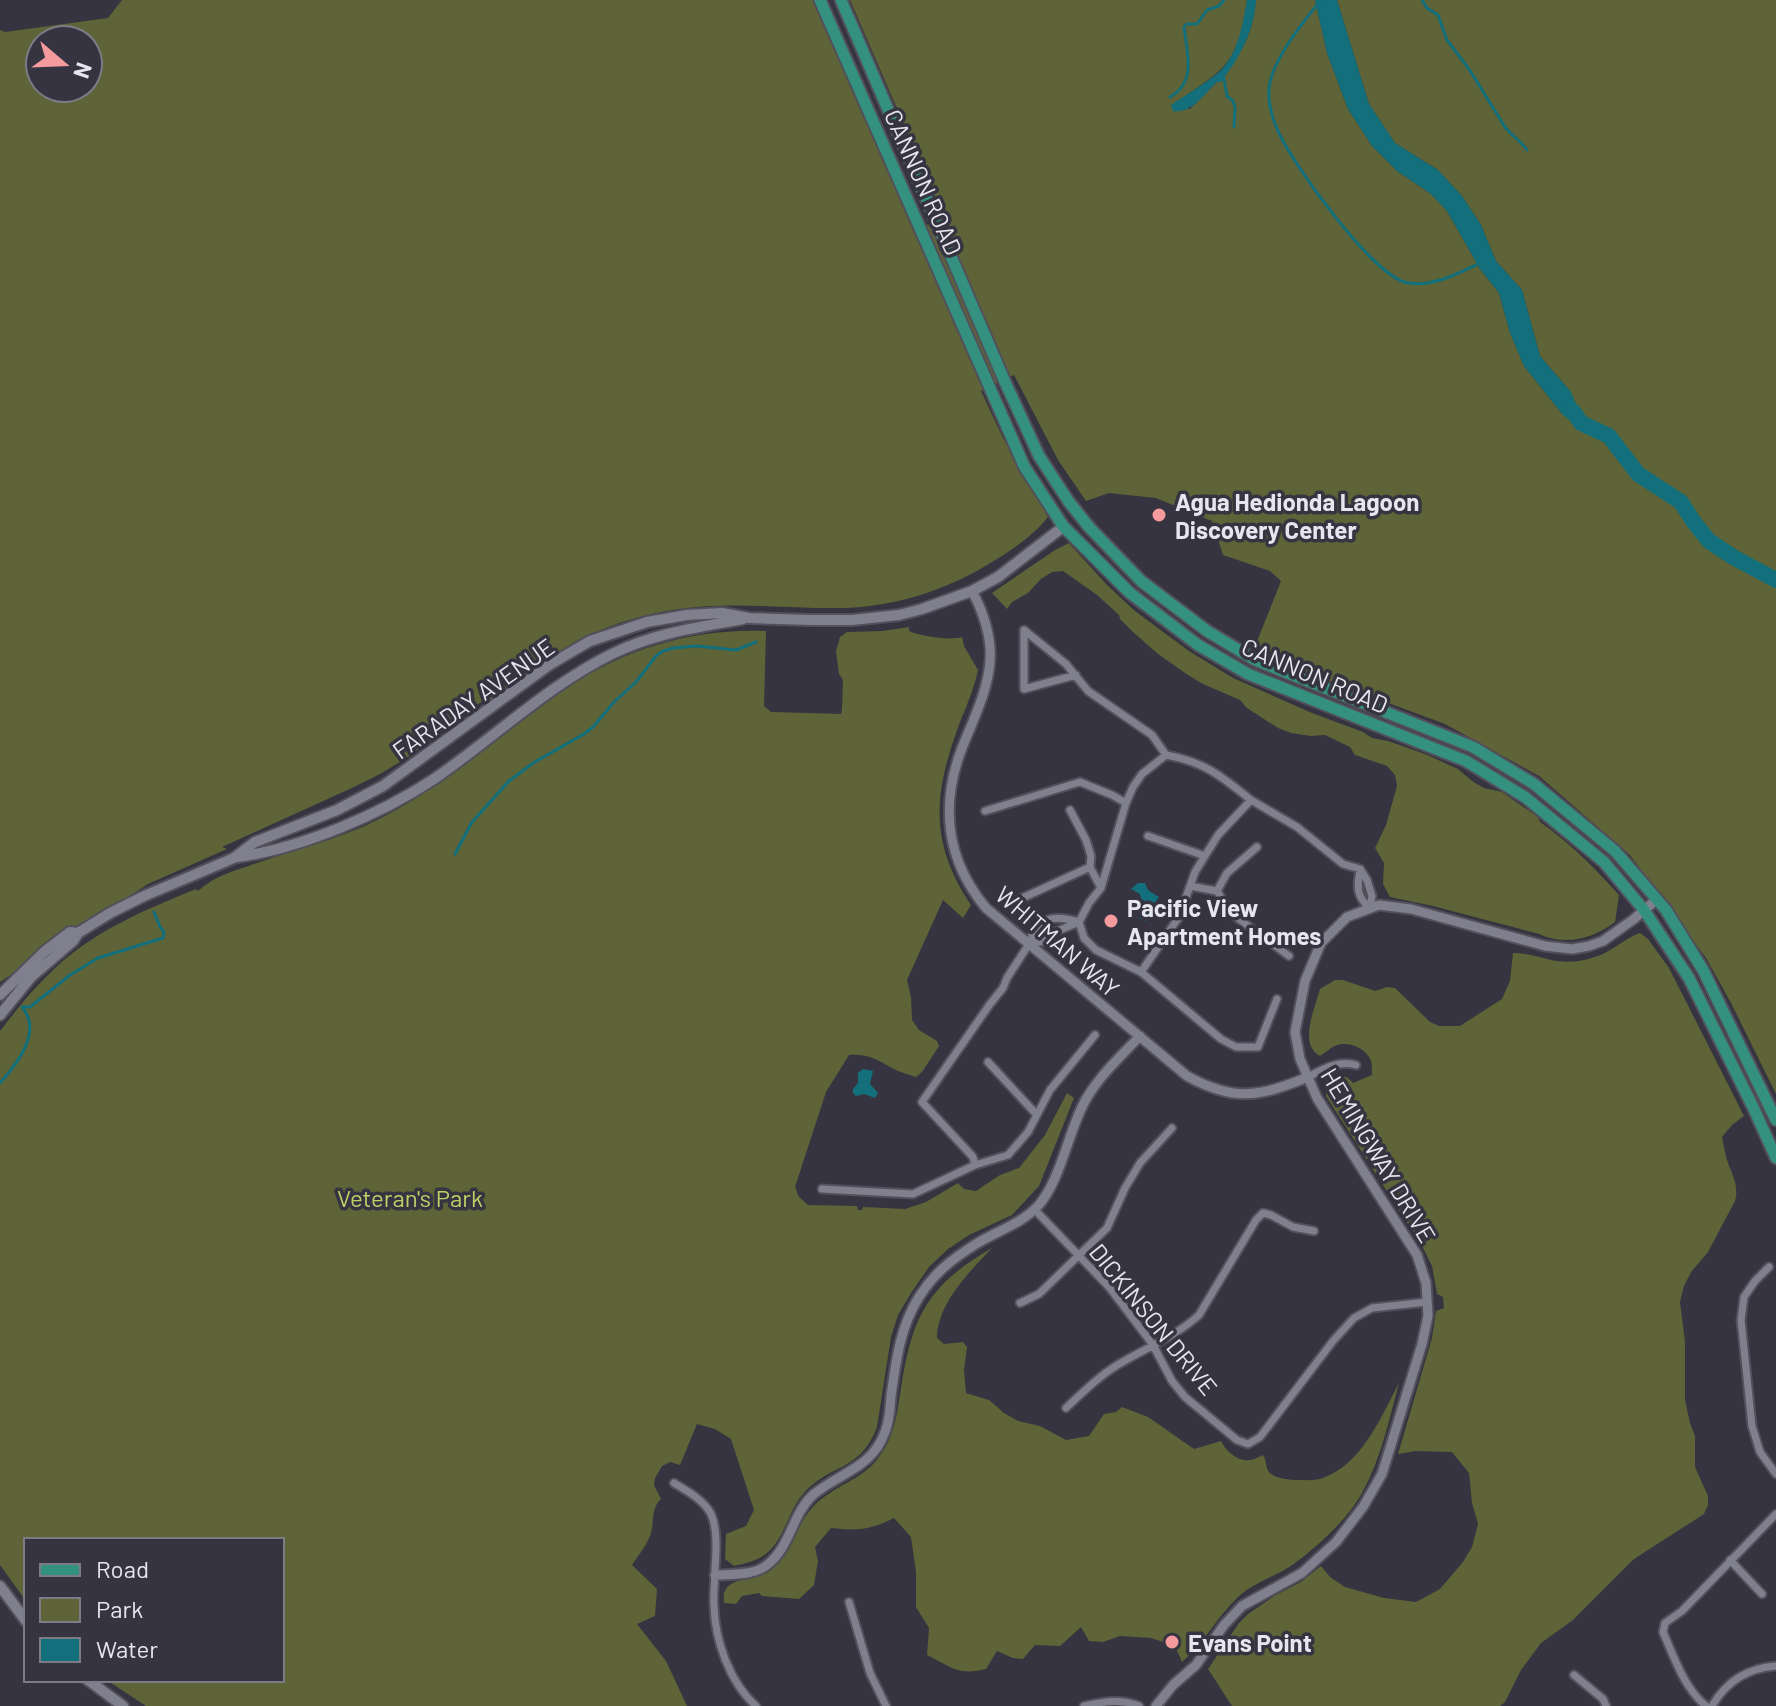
<svg xmlns="http://www.w3.org/2000/svg" width="1776" height="1706" font-family="Barlow,sans-serif">
  <rect width="100%" height="100%" fill="#353440"/>
  <path fill="#5e6437" fill-rule="evenodd" d="M122,0H813L914,231L944,217L850,0H1247C1244,23 1238,55 1219,71C1205,84 1187,94 1172,105L1190,109C1226,73 1251,53 1256,0H1315L1327,53L1348,109L1372,146L1397,171L1431,194L1447,211L1480,269L1499,293L1510,333L1524,366L1563,415L1571,392L1540,356L1522,290L1496,261L1481,225L1462,196L1438,170L1395,143L1369,104L1337,0H1776V1094L1731,1003L1706,958L1630,855L1539,776L1445,724L1286,665L1254,649L1281,581L1270,571L1223,555L1212,521L1156,498L1109,493L1086,501L1058,460L1014,375L981,391L1003,438L1048,517C1033,536 1013,549 992,562C948,590 894,607 842,608C788,609 732,601 678,609C643,614 604,626 574,643C542,661 513,684 484,705V700L408,757L380,774L354,787L222,847L227,849L148,884L0,982V30L5,32L108,18ZM40,40H88V88H40Z
    M1069,543L1107,585L1135,611L1189,651L1233,678L1312,713L1363,732L1372,738L1388,741L1425,754L1458,769L1472,781L1484,788L1502,792L1538,817L1540,822C1570,843 1595,868 1619,895L1615,922C1593,939 1565,946 1539,934L1433,906L1390,897L1383,884L1384,863L1375,848L1386,825L1397,786L1395,775L1387,766L1355,755L1350,747L1325,735L1311,736L1291,733L1278,728L1247,708L1240,700L1203,684L1188,675L1158,654L1133,632L1120,619L1119,615L1097,595L1063,571L1052,572L1041,579L1028,593L1012,602L1007,609L992,593L1055,550Z
    M909,627V631C920,636 950,641 962,637L964,646L978,670C974,689 967,705 960,722C934,792 928,841 971,905L963,918L943,900L907,980L911,997L912,1020L919,1030L937,1041L939,1046L922,1072L916,1077C908,1074 899,1072 892,1068C875,1059 869,1054 849,1055L826,1092L795,1187L799,1197L808,1205L857,1206L858,1210H862L863,1207L905,1209L926,1202L958,1183L964,1189L976,1191L1000,1175L1019,1168L1045,1135L1067,1093L1074,1098L1039,1186L1012,1215L969,1235L948,1249L929,1267L911,1293L898,1315L891,1337L877,1427C860,1472 831,1463 804,1493C789,1509 784,1539 768,1552C758,1561 746,1563 734,1566L725,1559L726,1534L746,1526L754,1510L731,1439L715,1429L697,1424L680,1465L670,1462L662,1466L655,1478L654,1485L661,1499C650,1509 655,1523 650,1536C646,1546 638,1556 632,1565L657,1589L655,1616L637,1624L666,1661L687,1706H146L108,1681L106,1680H282V1540H26V1601L0,1565V1031C15,1012 30,992 48,975C89,933 144,910 196,889L198,891C201,889 203,886 207,884C219,875 237,870 251,865C293,850 337,840 377,820C448,785 506,729 571,685C629,647 697,628 766,631L764,706L771,712L841,714L842,709L843,680L839,674L836,651L840,637L847,632L882,631Z
    M1640,933L1648,939L1669,968L1744,1116L1732,1125L1722,1137C1724,1146 1725,1155 1728,1163C1733,1176 1739,1187 1735,1201L1708,1252L1691,1272L1684,1286L1680,1302L1685,1342V1400L1690,1423L1695,1436V1467L1708,1496V1505L1704,1514L1634,1559L1573,1620L1541,1643L1521,1670L1505,1702L1500,1706H1232L1208,1669L1239,1623L1248,1614L1274,1596L1301,1582L1321,1566L1330,1577L1345,1587L1384,1598L1416,1602L1440,1589L1463,1562L1472,1547L1478,1524L1472,1503L1469,1473L1452,1452L1416,1451L1398,1454L1432,1338L1436,1311L1444,1308L1443,1297L1437,1294L1432,1266L1422,1246L1326,1096L1327,1083L1330,1077C1341,1074 1345,1074 1353,1083L1372,1075C1372,1072 1372,1064 1371,1061C1367,1049 1350,1041 1337,1045C1331,1047 1325,1053 1320,1056C1298,1045 1315,1008 1320,989L1335,980H1343L1375,991L1387,987L1395,988L1430,1022L1439,1026H1460L1502,999L1510,981L1513,953C1526,953 1538,957 1551,960C1565,963 1581,962 1595,957C1612,952 1623,939 1640,933Z
    M992,1248C970,1271 937,1304 937,1338L944,1344L963,1342L967,1347L964,1370L966,1393L989,1400L1004,1413L1018,1421L1040,1426L1066,1440L1089,1436L1104,1414L1116,1412L1122,1407L1148,1417L1194,1449L1221,1441C1226,1451 1238,1462 1249,1460C1254,1460 1258,1457 1263,1455C1267,1461 1265,1467 1269,1472C1275,1479 1290,1480 1298,1480C1306,1480 1316,1481 1323,1478C1362,1464 1381,1417 1399,1383C1389,1420 1381,1459 1362,1493C1347,1520 1320,1544 1295,1563C1278,1576 1254,1582 1238,1597C1217,1617 1204,1643 1182,1662L1175,1646L1151,1638L1120,1636L1103,1642L1089,1641L1081,1627L1060,1646L1035,1645L1023,1659L1013,1658L997,1651L986,1669C958,1676 952,1667 927,1655L929,1628L916,1607V1572L911,1537L894,1518C870,1530 857,1531 831,1528L815,1547L818,1561L814,1585L799,1599L762,1596L759,1593L742,1596L736,1604L724,1603C724,1599 723,1594 725,1591C729,1578 757,1579 768,1572C795,1554 793,1529 812,1508C831,1486 862,1481 879,1457C895,1436 897,1413 901,1388C912,1316 928,1285 992,1248Z"/>
  <path fill="#136f7b" d="M1247,0H1256C1254,31 1240,57 1221,82H1217C1204,94 1192,114 1173,111L1171,105C1187,94 1205,84 1219,72C1238,55 1243,23 1247,0Z
    M1315,0H1337L1369,104L1395,143L1438,170L1462,196L1481,225L1496,261L1522,290L1540,356L1571,392L1589,435L1563,415L1524,366L1510,333L1499,293L1480,269L1447,211L1431,194L1397,171L1372,146L1348,109L1327,53Z
    M1138,883H1145L1148,890L1159,897L1149,911L1148,918L1145,921L1139,918L1145,908L1146,902L1141,899L1140,894L1131,889Z
    M863,1069L873,1071L870,1084L878,1093L875,1098L864,1094L856,1096L853,1093V1089L858,1083V1073Z"/>
  <g fill="none" stroke-linecap="round" stroke-linejoin="round">
    <path stroke="#136f7b" stroke-width="3" d="M1321,0C1303,22 1271,61 1269,89C1268,104 1272,118 1278,131C1292,163 1374,278 1408,283C1432,287 1457,274 1478,264
      M1422,0L1427,8L1438,15L1447,40L1469,69L1505,127C1512,136 1521,141 1527,150
      M1223,74L1227,96L1233,101L1235,107L1234,127
      M1170,97C1197,82 1187,53 1184,27L1187,24H1197L1207,10L1219,6L1224,0
      M455,854L472,822L509,781L533,763L584,734L593,727L614,702L636,682L656,656L663,651L673,648L697,646L736,650L756,642
      M0,1083C17,1064 43,1031 22,1007H30L70,975L98,958L163,938L164,932L160,927L154,912"/>
    <path stroke="#136f7b" stroke-width="16" d="M1573,411L1581,423L1609,436L1638,474L1681,502L1693,521L1709,541L1733,557L1776,580"/>
    <defs>
      <path id="minor" d="M1076,675L1024,689V630L1066,664L1088,691L1152,735L1166,755C1205,762 1221,776 1251,800
        M1070,810L1086,840L1091,856L1090,867L1101,888
        M985,811L1080,782L1112,795L1126,803
        M1148,836L1205,856
        M1360,869C1357,886 1356,897 1370,908
        M1190,886L1217,891L1227,873L1257,847
        M1217,891L1232,914L1289,956
        M1018,900L1090,867
        M1079,922C1054,914 1037,917 1029,944L1044,941L1053,933L1079,922L1089,903L1101,888L1126,803L1133,787L1142,774L1166,755
        M1079,922L1084,938L1096,950L1141,972L1221,1039L1236,1047H1258L1277,999
        M1141,972L1179,917L1195,872L1218,835L1251,800L1297,827L1343,864L1360,869L1367,880L1372,896L1370,908
        M988,1062L1037,1115
        M1308,1077C1323,1069 1338,1060 1356,1065
        M975,1165L1008,1155L1028,1132L1050,1090L1095,1035
        M822,1189L913,1194L975,1165L973,1157L922,1102L990,1004L1003,988L1007,978L1029,944
        M1034,1209L1109,1287L1153,1345L1172,1381L1185,1397L1237,1440L1248,1444L1260,1437L1333,1341L1354,1318L1372,1308L1427,1302
        M1769,1267L1755,1281L1744,1297L1741,1320L1752,1426L1760,1452L1776,1474
        M1020,1303L1039,1294L1107,1228L1125,1188L1140,1163L1172,1128
        M1066,1408C1083,1392 1099,1376 1119,1364C1146,1348 1176,1336 1199,1315L1256,1220L1263,1213L1271,1215L1293,1227L1314,1231
        M674,1483C687,1491 704,1500 711,1514C718,1529 716,1554 715,1569C715,1582 713,1594 714,1606C715,1641 730,1683 756,1706
        M1730,1560L1762,1594
        M849,1602L870,1673L886,1706
        M1574,1675L1603,1699L1606,1706
        M1084,1706C1102,1702 1121,1698 1139,1706
        M1706,1706C1684,1688 1674,1657 1663,1632L1665,1623L1682,1611L1776,1514
        M1712,1706C1726,1682 1748,1668 1776,1666"/>
      <path id="tertiary" d="M972,591C983,611 992,638 990,661C988,691 973,720 962,748C940,805 946,860 986,908L1187,1076C1234,1102 1259,1097 1308,1077
        M715,1575C732,1574 753,1576 767,1565C791,1547 792,1513 814,1494C841,1472 872,1468 885,1432C890,1420 890,1407 891,1396C896,1361 900,1327 919,1297C934,1273 952,1259 976,1244C997,1231 1021,1224 1038,1206C1061,1180 1068,1132 1085,1101C1099,1076 1120,1057 1140,1036
        M1156,1706L1173,1685L1196,1665L1224,1625L1242,1606L1302,1573L1336,1542L1363,1507L1382,1474L1422,1344L1428,1316L1426,1283L1417,1255L1317,1098L1300,1059L1295,1032L1305,981L1321,943L1347,917L1379,905L1411,909L1545,946L1572,949L1589,946L1603,941L1634,919L1657,899"/>
      <path id="secondary" d="M237,857C300,849 381,814 434,779C494,738 548,685 614,653C658,632 697,628 743,619
        M0,995L44,952L70,932L78,933
        M0,1015L31,977L73,941L78,933L110,913L144,896L234,858L255,842L337,810L383,786L549,665L590,641L647,622L687,615L722,613L749,618L812,620H852L899,615L922,609L972,591L998,577L1059,530
        M0,1586L26,1621
        M88,1680L123,1706"/>
      <path id="primary" d="M820,0L1018,452L1024,466L1063,526L1130,593L1198,645L1248,674L1466,761L1525,797L1604,862L1644,910L1689,978L1753,1107L1776,1158
        M841,0L1005,382L1039,456L1069,502L1089,527L1141,581L1207,631L1255,660L1473,747L1534,784L1615,851L1666,910L1703,970L1776,1120"/>
    </defs>
    <use href="#minor" stroke="#52505b" stroke-width="11"/>
    <use href="#tertiary" stroke="#52505b" stroke-width="13"/>
    <use href="#secondary" stroke="#52505b" stroke-width="14"/>
    <use href="#primary" stroke="#52505b" stroke-width="15"/>
    <use href="#minor" stroke="#807f8d" stroke-width="7"/>
    <use href="#tertiary" stroke="#807f8d" stroke-width="9"/>
    <use href="#secondary" stroke="#807f8d" stroke-width="10"/>
    <use href="#primary" stroke="#34917f" stroke-width="11"/>
  </g>
  <g fill="#f59b9e" stroke="#353440" stroke-width="3">
    <circle cx="1159" cy="515" r="8"/>
    <circle cx="1111" cy="921" r="8"/>
    <circle cx="1172" cy="1642" r="8"/>
  </g>
  <g text-anchor="middle" dominant-baseline="central" stroke-width="7" stroke-linejoin="round" paint-order="stroke">
    <g font-size="24" fill="#e7e6ee" stroke="#353440">
      <text transform="translate(924 182) rotate(66)">CANNON ROAD</text>
      <text transform="translate(1315 675) rotate(23)">CANNON ROAD</text>
      <text transform="translate(473 698) rotate(-35)">FARADAY AVENUE</text>
      <text transform="translate(1058 941) rotate(41)">WHITMAN WAY</text>
      <text transform="translate(1379 1155) rotate(59)">HEMINGWAY DRIVE</text>
      <text transform="translate(1154 1319) rotate(51)">DICKINSON DRIVE</text>
    </g>
    <g font-size="24" font-weight="bold" fill="#e7e6ee" stroke="#353440" text-anchor="start">
      <text x="1175" y="501">Agua Hedionda Lagoon<tspan x="1175" dy="28">Discovery Center</tspan></text>
      <text x="1127" y="907">Pacific View<tspan x="1127" dy="28">Apartment Homes</tspan></text>
      <text x="1188" y="1642">Evans Point</text>
    </g>
    <g font-size="24" fill="#c2cf66" stroke="#353440">
      <text x="410" y="1197">Veteran's Park</text>
    </g>
  </g>
  <rect x="24" y="1538" width="260" height="144" fill="#353440" stroke="#7c7b86" stroke-width="2"/>
  <rect x="40" y="1564" width="40" height="12" fill="#34917f" stroke="#7c7b86" stroke-width="2"/>
  <text x="96" y="1578" font-size="24" fill="#e7e6ee">Road</text>
  <rect x="40" y="1598" width="40" height="24" fill="#5e6437" stroke="#7c7b86" stroke-width="2"/>
  <text x="96" y="1618" font-size="24" fill="#e7e6ee">Park</text>
  <rect x="40" y="1638" width="40" height="24" fill="#136f7b" stroke="#7c7b86" stroke-width="2"/>
  <text x="96" y="1658" font-size="24" fill="#e7e6ee">Water</text>
  <g transform="translate(64 64) rotate(109)"><circle r="38" fill="#353440" stroke="#7c7b86" stroke-width="2"/>
  <path d="M0-6L14 30L0 20L-14 30Z" fill="#f59b9e"/>
  <text y="-12" font-size="22" font-weight="bold" text-anchor="middle" fill="#e7e6ee">N</text>
  </g>
</svg>
